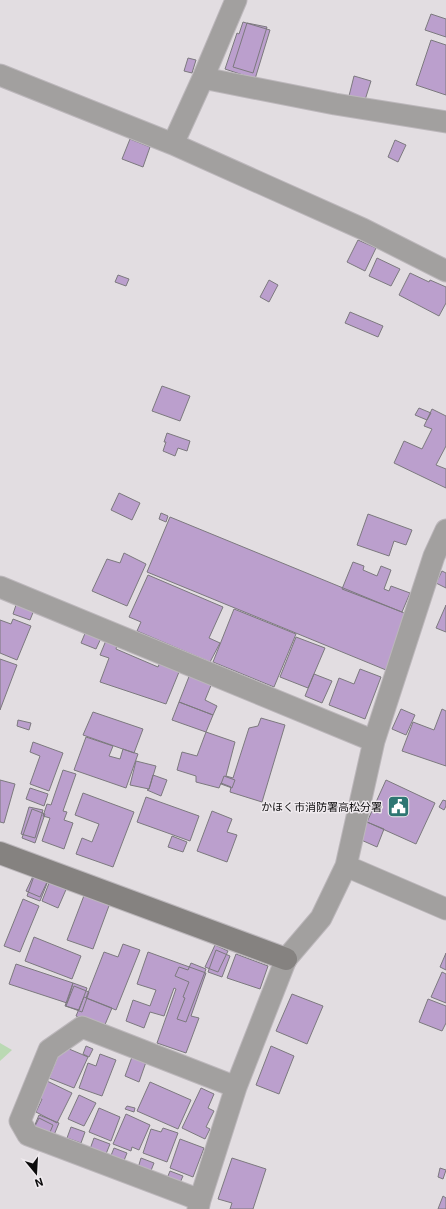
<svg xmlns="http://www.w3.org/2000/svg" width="446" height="1209" font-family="Roboto,'Noto Sans JP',sans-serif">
  <rect width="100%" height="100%" fill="#e2dde1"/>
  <path fill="#bad9b3" d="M0,1043L12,1050L0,1061Z"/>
  <path fill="#bb9fcd" stroke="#7c797e" d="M431,14L446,19V37L425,30Z
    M243,22L270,30L255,79L225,69L237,33L239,34Z
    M247,23L267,27L253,73L233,67Z
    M431,40L446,45V95L416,85Z
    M188,58L196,60L192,73L184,71Z
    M354,76L371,81L365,100L349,96Z
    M130,139L150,147L143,167L122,159Z
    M395,140L406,145L398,162L388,157Z
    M358,240L376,248L365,271L347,262Z
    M377,258L400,269L391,286L369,276Z
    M410,273L429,282L430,280L446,287V303L439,316L399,295Z
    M118,275L129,279L126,286L115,282Z
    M269,280L278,285L269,302L260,297Z
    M350,312L383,326L378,337L345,323Z
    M162,386L190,396L180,421L152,411Z
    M419,408L431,413L427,420L415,415Z
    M432,409L446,416V446L436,465L446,469V488L394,463L404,441L422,449L432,429L424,426Z
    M167,433L190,441L187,451L178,448L175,456L163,451L166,442H164Z
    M119,493L140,503L132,520L111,510Z
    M161,513L168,516L166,522L159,519Z
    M368,514L412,530L406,545L394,541L389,556L357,545Z
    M170,517L409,615L386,670L147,572Z
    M124,553L146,564L127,606L92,591L107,559L120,563Z
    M353,562L364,566L363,570L377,576L381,566L391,570L384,589L389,591L391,586L410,593L402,612L342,589Z
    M442,571L446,573V588L436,583Z
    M148,575L223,607L209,638L220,643L210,662L137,631L141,622L129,617Z
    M18,599L36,605L30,620L13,614Z
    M446,605V632L436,628Z
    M234,609L296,634L274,687L213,662Z
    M13,619L31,626L17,660L0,653V620L11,624Z
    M86,631L102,636L96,649L81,643Z
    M296,637L325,648L308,688L280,677Z
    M107,638L118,641L116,649L158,667L162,658L181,667L166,704L100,682L109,658L100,655Z
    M0,659L17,665L0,710Z
    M360,669L381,677L365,719L329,705L339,678L354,684Z
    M190,674L212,683L205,700L217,706L213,715L179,702Z
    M314,674L332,681L322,703L305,696Z
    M179,702L213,715L206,732L172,720Z
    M401,709L415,715L406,735L392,729Z
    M442,709L446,711V766L402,751L413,722L434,730Z
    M93,712L143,729L134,753L83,735Z
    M261,718L285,725L262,802L230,792L231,787L221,783L219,788L196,782V776L177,770L182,752L197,756L206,732L235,742L226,776L233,778L249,728L258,726Z
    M18,720L31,723L29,730L17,726Z
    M86,737L113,746L109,756L120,759L123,749L138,754L126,788L74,770Z
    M33,742L63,753L49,791L30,784L40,756L30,752Z
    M136,761L156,766L149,789L130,785Z
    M63,770L76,774L63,811L67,812L64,820L73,823L64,849L42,841L50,818L43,816L47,804L51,805Z
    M153,775L167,780L161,796L147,790L149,789Z
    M224,776L235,780L232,788L221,784Z
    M0,780L15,784L4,823L0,822Z
    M386,780L435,803L416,844L367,822Z
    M30,788L48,794L44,806L26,799Z
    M83,793L134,812L113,867L76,854L82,838L92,842L99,824L75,815Z
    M146,797L199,816L190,841L137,822Z
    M443,800L446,801V806L444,810L439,807Z
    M29,807L43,810L35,838L21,834Z
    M32,809L45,814L35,843L22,838Z
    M212,811L232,819L227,832L237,835L227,862L197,851Z
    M367,822L384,829L377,847L359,839Z
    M172,836L187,842L183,852L168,847Z
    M34,874L48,880L40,897L26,891Z
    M34,876L48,881L40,901L27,896Z
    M51,878L68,885L58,908L42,901Z
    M85,893L110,903L93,949L67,940Z
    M23,899L39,906L20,952L4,946Z
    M34,937L81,956L72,979L25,961Z
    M123,944L140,950L116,1010L86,998L104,952L118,957Z
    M215,945L228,951L218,972L205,967Z
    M216,950L230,956L222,977L208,972Z
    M148,952L206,973L191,1016L199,1018L186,1053L157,1043L176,989L174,988L164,1016L150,1012L144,1028L126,1021L133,1000L150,1006L156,990L137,984Z
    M446,953V970L440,967Z
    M236,954L268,966L260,989L227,978Z
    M191,963L206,969L186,1022L177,1019L185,998L183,997L189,982L175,976L179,967L188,970Z
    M16,964L73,983L67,1003L9,984Z
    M442,972L446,974V1003L431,997Z
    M73,983L87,988L79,1010L65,1006Z
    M74,986L89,992L82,1012L66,1006Z
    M292,994L323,1006L307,1044L276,1031Z
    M84,997L112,1008L104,1027L76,1016Z
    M428,999L446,1006V1023L442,1031L419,1022Z
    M62,1046L88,1057L74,1088L49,1078Z
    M86,1046L93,1049L89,1057L83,1054Z
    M271,1046L294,1056L279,1094L256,1085Z
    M100,1054L116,1060L102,1096L79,1088L88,1063L96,1066Z
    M132,1057L146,1062L139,1082L125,1076Z
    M47,1081L72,1093L57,1123L36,1112L42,1099L39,1098Z
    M150,1082L191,1100L178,1129L137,1111Z
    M201,1088L214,1094L208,1108L214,1111L206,1127L210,1129L205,1139L182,1128Z
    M79,1095L96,1103L84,1126L68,1119Z
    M127,1106L135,1108L134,1112L125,1109Z
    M99,1108L120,1117L111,1141L89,1132Z
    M126,1114L150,1125L139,1150L132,1147L131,1151L113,1144Z
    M39,1115L59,1123L54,1135L34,1127Z
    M39,1118L53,1125L48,1137L33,1130Z
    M71,1127L85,1132L81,1143L67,1138Z
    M163,1128L178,1133L167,1162L143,1153L151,1129L161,1132Z
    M94,1138L110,1144L106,1154L90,1149Z
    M180,1139L204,1148L193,1177L170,1168Z
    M114,1148L127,1153L123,1163L110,1158Z
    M141,1158L154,1163L150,1173L138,1168Z
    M232,1158L266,1169L253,1209H230L232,1203L218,1199Z
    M440,1168L446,1170L443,1179L438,1177Z
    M170,1171L183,1176L179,1185L166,1181Z
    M443,1196L446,1198V1209H438Z"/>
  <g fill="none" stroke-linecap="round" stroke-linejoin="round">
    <defs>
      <path id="street" d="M0,75L173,144L363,229L446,271
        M203,78L335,104L446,122
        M173,144L203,78L236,0
        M0,587L374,741
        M346,866L446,909
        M200,1200L28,1135L20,1121L49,1050L82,1027L236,1087
        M198,1209L200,1200L236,1087L286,959L321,918L346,866L374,741L434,556L446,530"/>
      <path id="secondary" d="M0,853L286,959"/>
    </defs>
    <use href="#street" stroke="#bcb7bb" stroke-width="23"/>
    <use href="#secondary" stroke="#bcb7bb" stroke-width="24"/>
    <use href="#street" stroke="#a2a09f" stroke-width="21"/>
    <use href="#secondary" stroke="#858280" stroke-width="22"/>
  </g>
  <defs>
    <symbol id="civic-square" viewBox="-11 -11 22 22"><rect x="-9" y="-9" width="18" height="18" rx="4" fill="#2e7672" stroke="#efeaee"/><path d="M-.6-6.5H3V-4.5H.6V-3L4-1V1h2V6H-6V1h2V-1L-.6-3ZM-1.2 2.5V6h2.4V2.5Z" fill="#fff"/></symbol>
  </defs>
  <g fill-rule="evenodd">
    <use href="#civic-square" x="386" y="794" width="25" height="25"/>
  </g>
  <g text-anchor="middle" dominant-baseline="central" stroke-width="3" stroke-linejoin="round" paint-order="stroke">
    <g font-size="11" fill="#0d0c0d" stroke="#efeaee" text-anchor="end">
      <text x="382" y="807">かほく市消防署高松分署</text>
    </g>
  </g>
  <g transform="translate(36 1173) rotate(162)" stroke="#efeaee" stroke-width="3" paint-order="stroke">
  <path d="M0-3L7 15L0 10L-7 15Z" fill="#0d0c0d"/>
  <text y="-6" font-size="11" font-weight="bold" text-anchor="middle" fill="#0d0c0d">N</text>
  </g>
</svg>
